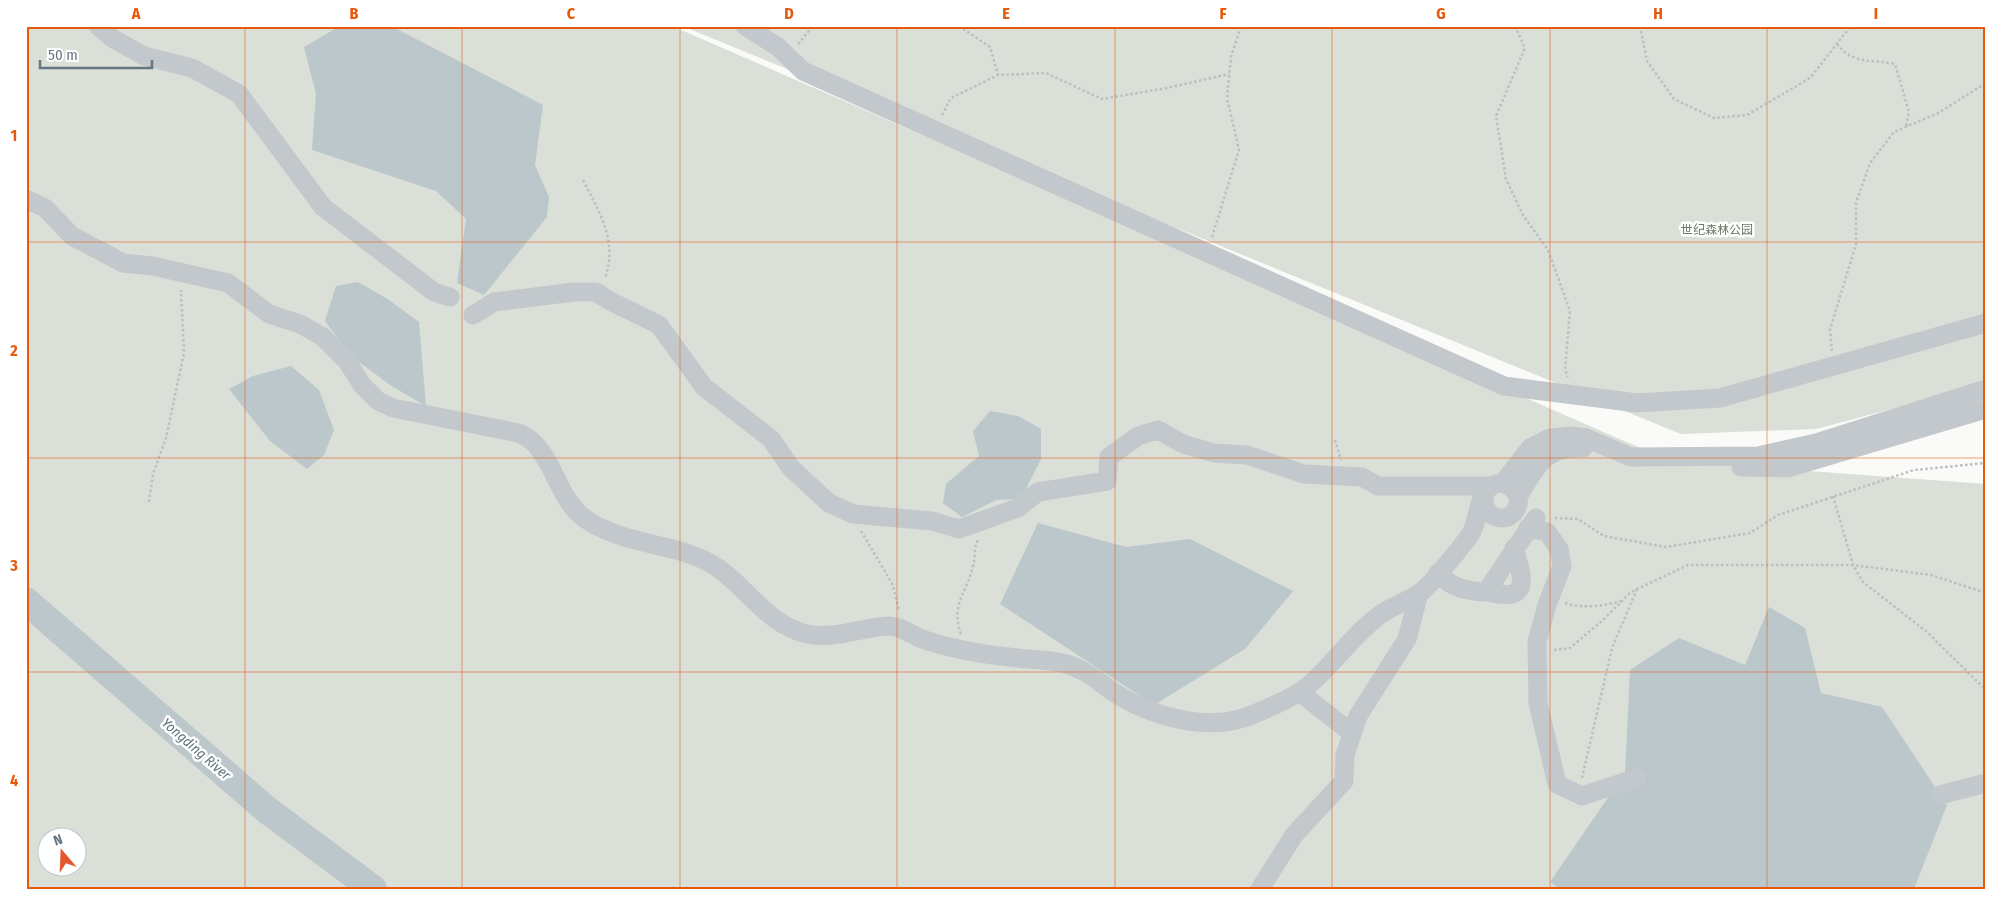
<svg xmlns="http://www.w3.org/2000/svg" width="2012" height="915" font-family="'Fira Sans Condensed','Noto Sans SC',sans-serif">
  <rect width="100%" height="100%" fill="#fafaf8"/>
  <path fill="#dadfd7" fill-rule="evenodd" d="M26,26H672L1670,461L1986,484V889H26ZM48,838H78V868H48Z
    M682,26H1986V384L1816,429L1681,434Z"/>
  <path fill="#bbc7cb" d="M340,26L397,29L543,105L535,165L549,197L547,217L484,295L457,283L466,219L436,191L312,150L316,94L304,47Z
    M358,282L389,300L419,322L426,406L390,385L351,356L325,321L336,286Z
    M291,366L319,390L334,430L324,455L307,469L270,441L229,389L253,376Z
    M990,411L1018,416L1041,429V459L1021,499L996,500L962,517L943,503L946,484L979,456L973,431Z
    M1038,523L1126,547L1190,539L1293,591L1245,649L1154,705L1000,604Z
    M1769,607L1805,628L1821,693L1882,707L1947,805L1914,889H1560L1550,882L1625,773L1630,670L1679,638L1745,665Z"/>
  <g fill="none" stroke-linecap="round" stroke-linejoin="round">
    <path stroke="#bbc7cb" stroke-width="28" d="M26,601L267,810L373,889"/>
    <path stroke="#bbbfc2" stroke-width="2.5" stroke-dasharray="2.5 2.5" stroke-linecap="butt" d="M959,26L990,47L998,74
      M1515,26L1525,48L1496,116L1506,179L1523,215L1548,250L1570,311L1565,370L1568,377
      M1640,26L1647,61L1674,99L1714,118L1747,115L1810,78L1851,26
      M798,44L813,26
      M1837,44C1853,65 1871,59 1895,64L1909,112L1906,127
      M942,115L951,98L998,75L1046,73L1102,99L1167,88L1229,74
      M583,180C600,214 618,240 605,278
      M1212,237L1239,150L1227,98L1231,57L1241,26
      M1832,351L1830,330L1856,244V203L1870,163L1894,132L1938,113L1986,83
      M1335,440L1341,460
      M1833,496L1853,565L1863,582L1927,632L1986,690
      M149,502L153,474L166,438L184,353L181,290
      M1555,518L1578,519L1604,536L1666,547L1750,533L1778,515L1914,470L1986,463
      M861,531L893,585L899,611
      M1565,603C1583,609 1604,606 1621,601
      M961,634C950,604 967,593 973,566C976,557 973,549 978,540
      M1554,650L1570,648L1603,620L1631,592L1688,565H1853L1931,575L1986,593
      M1582,778L1612,648L1637,589"/>
    <path stroke="#c3c8cc" stroke-width="19" d="M98,26L112,38L144,56L192,68L239,94L323,207L434,292L450,297
      M745,26L778,47L803,71L1504,386L1637,403L1720,398L1986,323
      M26,199L45,208L72,236L123,263L153,266L228,283L269,314L300,324L323,337L347,361L362,385L378,401L393,408L519,433C524,436 531,439 535,444C555,465 560,500 584,518C622,545 671,542 710,563C745,583 766,625 807,634C836,640 861,627 889,626C901,626 913,636 925,640C955,650 986,655 1018,658C1033,660 1049,660 1063,663C1083,668 1095,679 1112,691C1147,715 1204,732 1246,717C1260,712 1297,696 1308,686C1334,664 1352,635 1381,614C1393,606 1408,601 1420,593C1430,586 1462,546 1470,535C1480,520 1476,494 1493,485C1505,479 1520,490 1518,504C1513,526 1481,521 1484,495
      M473,315L494,302L574,292H596L610,301L659,325L704,387L771,439L791,468L829,503L853,514L932,521L959,529L1018,508L1038,492L1107,481L1109,457L1138,436L1158,430L1183,444L1214,453L1247,455L1304,474L1362,477L1378,486H1491
      M1741,467L1788,468L1986,409
      M1503,483L1530,448L1550,438L1571,436L1586,438L1631,457L1758,456L1816,443L1986,389
      M1518,497C1536,468 1544,445 1583,448
      M1528,528L1547,532L1559,549L1562,566L1547,605L1537,642L1538,703L1557,784L1582,796L1637,778
      M1438,573C1451,588 1466,591 1486,592L1536,518
      M1486,591C1531,604 1524,580 1514,548
      M1299,692L1352,733
      M1940,795L1986,783
      M1260,889L1294,835L1344,781L1345,755L1358,716L1407,639L1419,593"/>
  </g>
  <path fill="none" stroke="#e8590c" stroke-width="1" stroke-opacity="0.55" d="M245,26V889M462,26V889M680,26V889M897,26V889M1115,26V889M1332,26V889M1550,26V889M1767,26V889M26,242H1986M26,458H1986M26,672H1986"/>
  <g text-anchor="middle" dominant-baseline="central" stroke-width="5" stroke-linejoin="round" paint-order="stroke">
    <g font-size="12" fill="#687a64" stroke="#fff">
      <text x="1717" y="230">世纪森林公园</text>
    </g>
    <g font-size="14" font-style="italic" fill="#60757c" stroke="#fff">
      <text transform="translate(196 749) rotate(41)">Yongding River</text>
    </g>
  </g>
  <rect width="2012" height="915" fill="none" stroke="#ffffff" stroke-width="55"/>
  <g transform="translate(62 852) rotate(341)"><circle r="24" fill="#ffffff" stroke="#c1c8cd"/>
  <path d="M0-4L9 19L0 12L-9 19Z" fill="#e4572e"/>
  <text y="-8" font-size="14" font-weight="bold" text-anchor="middle" fill="#657683">N</text>
  </g>
  <path d="M40 60v8h112v-8" fill="none" stroke="#657683" stroke-width="2.5"/>
  <text x="48" y="60" font-size="15" fill="#657683" stroke="#ffffff" stroke-width="4" paint-order="stroke">50 m</text>
  <rect x="28" y="28" width="1956" height="860" fill="none" stroke="#e8590c" stroke-width="2"/>
  <g font-size="16" text-anchor="middle" font-weight="bold" fill="#e8590c">
    <text x="136" y="19">A</text>
    <text x="354" y="19">B</text>
    <text x="571" y="19">C</text>
    <text x="789" y="19">D</text>
    <text x="1006" y="19">E</text>
    <text x="1223" y="19">F</text>
    <text x="1441" y="19">G</text>
    <text x="1658" y="19">H</text>
    <text x="1876" y="19">I</text>
    <text x="14" y="141">1</text>
    <text x="14" y="356">2</text>
    <text x="14" y="571">3</text>
    <text x="14" y="786">4</text>
  </g>
</svg>
